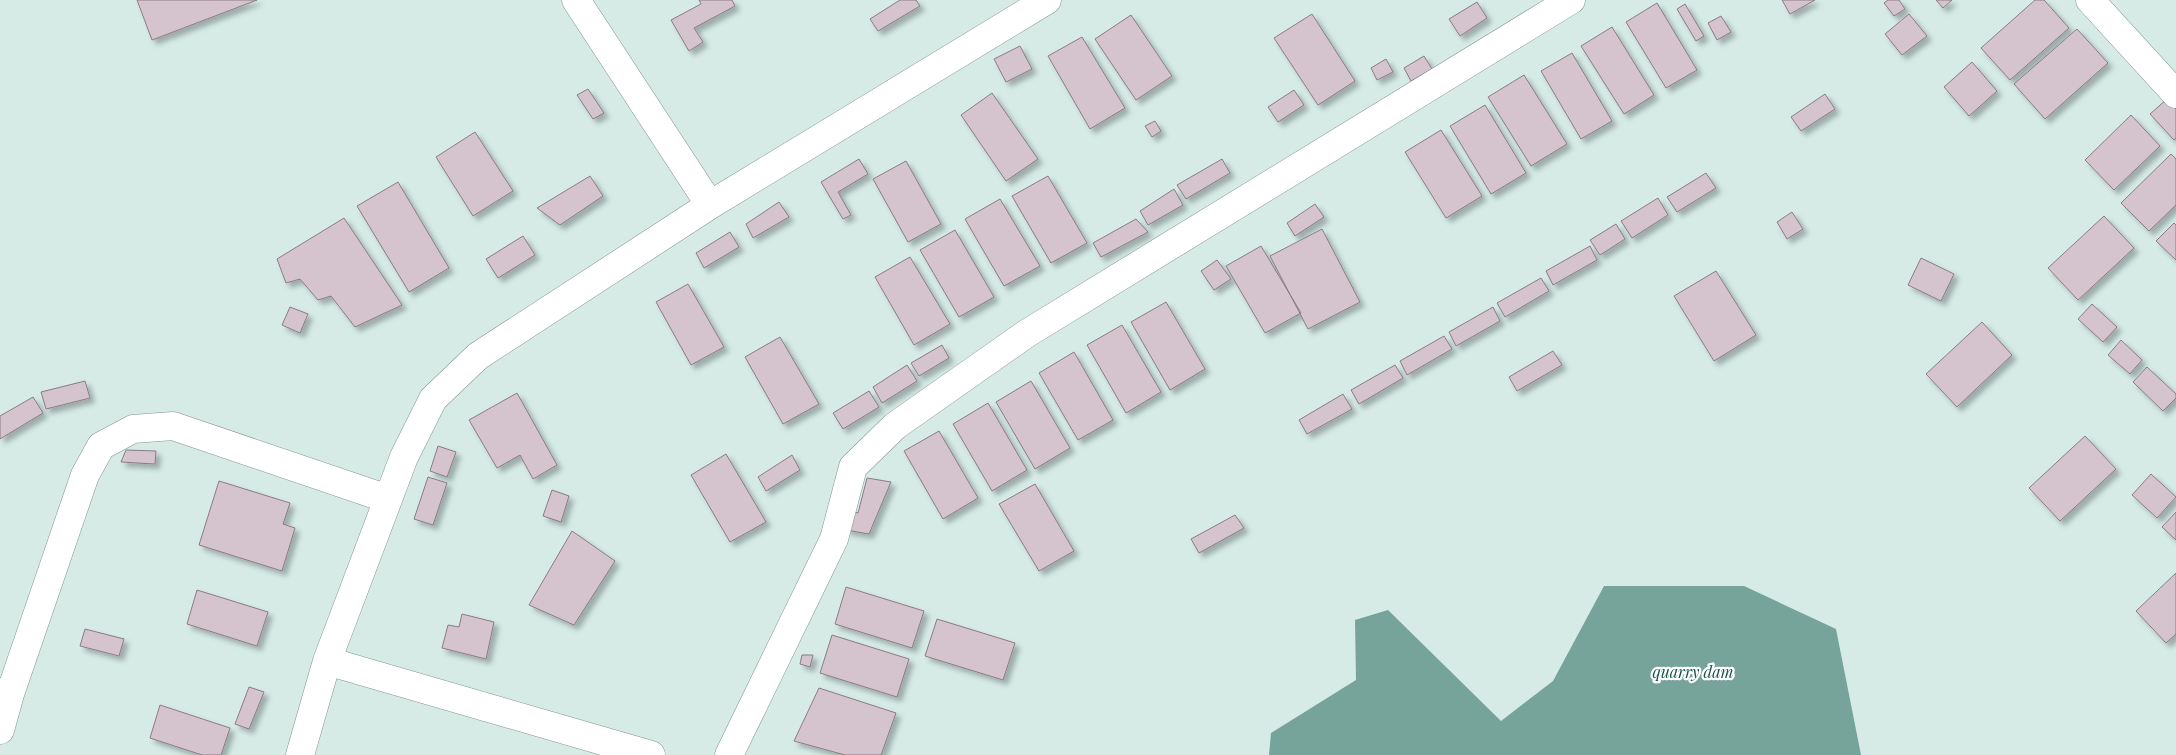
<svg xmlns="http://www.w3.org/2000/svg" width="2176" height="755" font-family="'Playfair Display',serif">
  <defs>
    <filter id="shadow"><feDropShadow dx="4.5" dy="4.5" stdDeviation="2.5" flood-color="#0004"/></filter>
  </defs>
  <rect width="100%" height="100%" fill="#d6ebe6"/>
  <path fill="#76a39a" d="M1604,586H1744L1836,629L1861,755H1269L1271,733L1356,680L1355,620L1388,610L1501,721L1553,681Z"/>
  <path fill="#d5c4cd" stroke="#8b7b83" filter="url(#shadow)" d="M137,0H257L152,40Z
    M699,0H732L735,6L694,28L703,42L689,51L671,20L701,4Z
    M900,0H916L920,6L878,31L870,19Z
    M1782,0H1815L1790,14Z
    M1888,0H1899L1905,9L1894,16L1884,3Z
    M1936,0H1952L1943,8Z
    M2035,0H2044L2069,28L2010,80L1981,48Z
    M1477,2L1487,18L1460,36L1449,19Z
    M1657,3L1697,70L1666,88L1626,22Z
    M1685,4L1704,36L1696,41L1677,9Z
    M1312,14L1355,81L1318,105L1274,38Z
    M1909,14L1927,36L1902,55L1885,34Z
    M1131,15L1172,76L1136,100L1095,39Z
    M1721,16L1731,32L1717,40L1708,23Z
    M1612,27L1654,95L1624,114L1581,46Z
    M2077,29L2108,63L2045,119L2014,84Z
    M1082,37L1125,108L1090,129L1048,56Z
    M1020,46L1032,69L1006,82L994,59Z
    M1572,53L1612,121L1581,139L1541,71Z
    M1424,56L1432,69L1411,81L1404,68Z
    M1386,59L1393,72L1377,80L1371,68Z
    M1972,62L1997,91L1969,116L1944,87Z
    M1524,75L1567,144L1531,166L1488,97Z
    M588,89L604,113L593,119L577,95Z
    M1294,90L1304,105L1278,122L1268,107Z
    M992,93L1038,159L1006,181L961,115Z
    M1825,94L1835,109L1801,131L1791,117Z
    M2167,99L2176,109V138L2174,140L2150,114Z
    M1485,105L1526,173L1491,194L1450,126Z
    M2131,115L2160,146L2114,190L2085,160Z
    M1155,121L1161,131L1152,137L1145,126Z
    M1441,130L1482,196L1446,218L1405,152Z
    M475,132L513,191L473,216L436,157Z
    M2171,154L2176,159V205L2149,231L2121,203Z
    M859,159L868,174L838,192L851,215L843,219L821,182Z
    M1222,159L1230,173L1186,199L1177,185Z
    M906,161L941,224L908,242L873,179Z
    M1706,173L1716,188L1677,212L1667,197Z
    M590,176L603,196L560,225L537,208Z
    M1048,176L1087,243L1051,263L1012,196Z
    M398,182L449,268L409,292L357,206Z
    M1174,189L1183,205L1148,225L1140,211Z
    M1658,198L1668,215L1632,238L1621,221Z
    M1000,199L1040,266L1004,286L965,219Z
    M779,202L789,217L753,238L746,224Z
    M1315,204L1324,217L1295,236L1287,223Z
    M1792,212L1803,229L1787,239L1777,222Z
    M2104,216L2134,248L2078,300L2048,268Z
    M344,218L402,305L355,327L331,296L318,300L300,279L286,283L277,259Z
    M1136,219L1148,232L1101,257L1093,243Z
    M2174,223L2176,225V260L2156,241Z
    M1616,224L1625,239L1600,255L1590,240Z
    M1322,229L1360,302L1308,329L1270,256Z
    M955,230L994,297L959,317L920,250Z
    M730,232L739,247L704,268L696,253Z
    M523,236L535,255L498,278L486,259Z
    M1261,246L1301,313L1265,333L1226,266Z
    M1590,246L1597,260L1553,285L1546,271Z
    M910,257L950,324L914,345L875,277Z
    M1921,258L1954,274L1941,301L1908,285Z
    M1217,260L1231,279L1214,290L1201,271Z
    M1716,271L1756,335L1714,361L1674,296Z
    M1541,278L1549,291L1505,317L1497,303Z
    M688,284L724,347L691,365L656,302Z
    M1166,302L1205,369L1170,390L1131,322Z
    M2092,304L2117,327L2103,342L2078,319Z
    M290,307L308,314L300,333L282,325Z
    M1493,307L1500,321L1456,346L1449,332Z
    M1982,322L2012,355L1957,407L1926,374Z
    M1122,325L1161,392L1126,413L1087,345Z
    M1444,336L1452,349L1407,375L1400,361Z
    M780,337L819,404L783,424L745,357Z
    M2121,340L2142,360L2130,374L2108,355Z
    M942,345L949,358L919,376L911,363Z
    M1553,351L1562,365L1517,391L1509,377Z
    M1074,352L1113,420L1078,440L1039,373Z
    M907,365L917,381L882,403L873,387Z
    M1395,365L1403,378L1359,404L1351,390Z
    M2147,367L2176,394V398L2163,411L2133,382Z
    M85,381L90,398L46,409L41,392Z
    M1031,381L1070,448L1035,469L996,402Z
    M869,391L879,407L843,429L833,413Z
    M517,393L557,465L533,479L520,455L497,468L469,420Z
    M1343,394L1352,409L1307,434L1299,420Z
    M33,397L43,413L0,439V416Z
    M988,403L1027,470L992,491L953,424Z
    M939,431L978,498L943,519L904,451Z
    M2085,436L2116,469L2060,521L2029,488Z
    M438,446L456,452L447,477L430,471Z
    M126,450L156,451L155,464L121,462Z
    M726,454L766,522L730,542L691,475Z
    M792,455L800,470L766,491L758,477Z
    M2151,474L2176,497L2157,518L2132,495Z
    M428,477L447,483L433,525L414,519Z
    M867,478L891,482L869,534L846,530L847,510L858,513Z
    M219,481L290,503L283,524L295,528L282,571L199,545Z
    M1035,484L1074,551L1039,571L999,504Z
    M552,490L569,496L561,522L543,516Z
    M2176,512V540L2162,527Z
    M1235,515L1244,528L1199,553L1191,539Z
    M572,531L615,561L574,625L529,605Z
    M2176,573V634L2166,643L2136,611Z
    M846,587L924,611L912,648L835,624Z
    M197,590L268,612L257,646L187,624Z
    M462,614L494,622L486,659L442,648L448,625L459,627Z
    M937,619L1015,643L1003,680L925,656Z
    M85,629L124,639L119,656L80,646Z
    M832,635L909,659L897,697L820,673Z
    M802,655H813L810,667L800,664Z
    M249,687L264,692L249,729L235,724Z
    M819,688L896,713L881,755H845L794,741Z
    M160,705L230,728L221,755H202L150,738Z"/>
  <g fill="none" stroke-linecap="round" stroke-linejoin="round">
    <defs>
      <path id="minor" d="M576,0L710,205
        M2090,0L2176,94
        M327,661L651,755
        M0,692L10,694L85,475L101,446L133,429L173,426L388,499
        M0,730L10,694
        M300,755L327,661L404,457L433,399L478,356L710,205L1047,0
        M729,755L834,539L853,467L895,426L1026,334L1571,0"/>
    </defs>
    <use href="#minor" stroke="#829691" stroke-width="29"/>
    <use href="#minor" stroke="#fff" stroke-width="28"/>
  </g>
  <g text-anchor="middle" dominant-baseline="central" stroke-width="4.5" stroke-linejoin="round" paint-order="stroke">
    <g font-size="16" font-style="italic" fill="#135249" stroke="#fff">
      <text x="1693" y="671">quarry dam</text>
    </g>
  </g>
</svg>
